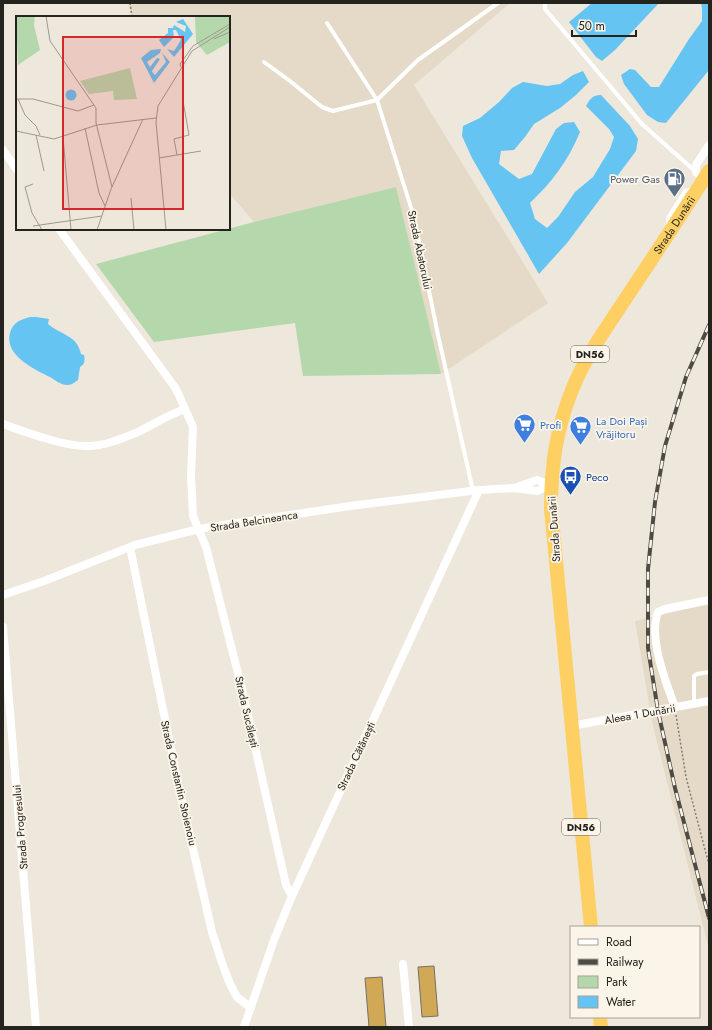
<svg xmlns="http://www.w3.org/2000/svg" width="712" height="1030" font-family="Jost,sans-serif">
  <rect width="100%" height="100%" fill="#eee7dc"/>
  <path fill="#e4dac7" d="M128,3H510L414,85L548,303L441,374L396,187L254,222L229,193V17H131Z
    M709,604V950L652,722L635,621Z"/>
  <path fill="#b5d7ac" d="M396,187L441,374L303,376L295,323L154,342L96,264L254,222Z"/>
  <path fill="#65c4f2" d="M592,3H659L615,50L602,61L596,57L569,22Z
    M701,3H709V70L666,123L658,122L647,115L624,84L621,75L630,69L635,70L651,87H659L689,39L702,21V8Z
    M583,71L589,82L576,95L560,108L534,124L525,137L514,150L501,151L499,164L519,179L532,174L556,129L564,123L574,122L580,132C568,161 552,182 530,203L535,219L547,228L558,217L575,192L593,177L610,149L614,137L609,129L586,106C590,99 592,95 601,95L630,126L638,139L636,151L567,243L539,274L472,158L462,136L463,126L480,118L499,102L512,88L523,82L547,86L560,84L573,75Z
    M30,317H36L49,319L48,324C61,335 77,335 81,354L84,355C85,361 85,364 80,367L78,380C74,383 71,385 67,385C61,385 55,380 50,377C34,369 4,355 10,333C13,322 20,320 30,317Z"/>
  <path fill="#d1a856" stroke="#767066" d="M434,966L438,1016L422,1017L418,967Z
    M382,977L386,1027H369L365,978Z"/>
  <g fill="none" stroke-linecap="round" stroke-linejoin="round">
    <path stroke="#827e76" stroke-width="1.5" stroke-dasharray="2 2" stroke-linecap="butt" d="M130,3L132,17
      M676,715L686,777L709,865"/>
    <path stroke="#fff" stroke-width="4" d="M545,3V9L642,124L696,172
      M327,23L377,100L414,217L438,335L473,491
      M264,62L290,81L322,107L333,111L377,100L418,60L498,3
      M668,227V218L685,191L693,189
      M694,704V676L697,674L709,672"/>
    <path stroke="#fff" stroke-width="8" d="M3,150L17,170
      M704,179L696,172V165L709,145
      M59,229L174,386L178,393L193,427L191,475L193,516L206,547L243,693L286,885L292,896
      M3,424C25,432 66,447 88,446C105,446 123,438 138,432C154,424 168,415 185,409
      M517,487L537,480L551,485
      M130,547L178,783L212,932L223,966L230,984L237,997L251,1008
      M3,595L44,581L135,545L199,529L223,525L350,506L479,490L514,488L537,491L551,485
      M3,627L36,1027
      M675,707C666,683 648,637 658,612L665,609L709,600
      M571,726L709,701
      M403,964L409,1027
      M244,1027L274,940L292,896L479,490"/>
    <g stroke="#fed064" stroke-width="14">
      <path id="s1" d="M591,927L551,509C551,466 556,430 572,390C585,357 607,327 626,298C654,256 682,214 709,171"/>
      <path d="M600,1017L601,1027"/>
    </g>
    <defs>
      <path id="rail" d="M709,325L686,377L665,446L655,502L648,569V648L658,711L675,788L709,918"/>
    </defs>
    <use href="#rail" stroke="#4e4b45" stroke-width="4"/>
    <use href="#rail" stroke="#fbf5e9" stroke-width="2.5" stroke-dasharray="8" stroke-linecap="butt"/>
  </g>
  <defs>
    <symbol id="fuel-pin" viewBox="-11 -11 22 30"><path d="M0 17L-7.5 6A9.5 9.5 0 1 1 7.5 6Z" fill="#5c6f8a" stroke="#fbf5e9"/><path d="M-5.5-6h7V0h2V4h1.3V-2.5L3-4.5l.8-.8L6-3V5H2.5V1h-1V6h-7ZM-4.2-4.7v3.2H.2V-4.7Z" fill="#fff"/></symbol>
    <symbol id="supermarket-pin" viewBox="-11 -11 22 30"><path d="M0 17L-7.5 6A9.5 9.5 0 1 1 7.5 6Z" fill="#3f7fe0" stroke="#fbf5e9"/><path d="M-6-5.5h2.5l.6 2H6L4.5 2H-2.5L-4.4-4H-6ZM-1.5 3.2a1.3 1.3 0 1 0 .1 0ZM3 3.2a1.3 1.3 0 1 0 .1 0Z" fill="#fff"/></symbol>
    <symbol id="bus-pin" viewBox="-11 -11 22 30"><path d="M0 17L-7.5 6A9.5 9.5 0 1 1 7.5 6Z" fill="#1a4fb4" stroke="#fbf5e9"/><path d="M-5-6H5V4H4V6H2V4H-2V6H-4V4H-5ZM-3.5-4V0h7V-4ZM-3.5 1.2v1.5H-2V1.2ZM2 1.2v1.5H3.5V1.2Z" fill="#fff"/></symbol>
  </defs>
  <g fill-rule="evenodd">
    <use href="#fuel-pin" x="662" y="166" width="25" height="34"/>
    <use href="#supermarket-pin" x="512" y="412" width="25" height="34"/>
    <use href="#supermarket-pin" x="568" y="414" width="25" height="34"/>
    <use href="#bus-pin" x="558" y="464" width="25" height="34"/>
  </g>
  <g text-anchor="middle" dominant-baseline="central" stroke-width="3.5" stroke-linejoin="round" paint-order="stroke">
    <g fill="#fbf5e9" stroke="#65625b" stroke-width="1">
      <rect x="571" y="346" width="38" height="16" rx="3"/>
      <rect x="562" y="819" width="38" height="16" rx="3"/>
    </g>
    <g font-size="10" font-weight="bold" fill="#25231e">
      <text x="590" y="354">DN56</text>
      <text x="581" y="827">DN56</text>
    </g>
    <g font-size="11" fill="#4e5e75" stroke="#fbf5e9" text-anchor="end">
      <text x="660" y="179">Power Gas</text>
    </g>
    <g font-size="11" fill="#25231e" stroke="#fbf5e9">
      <text stroke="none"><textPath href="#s1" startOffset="736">Strada Dunării</textPath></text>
      <text transform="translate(420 250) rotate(78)">Strada Abatorului</text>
      <text transform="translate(254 521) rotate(-9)">Strada Belcineanca</text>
      <text transform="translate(554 529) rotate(-94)">Strada Dunării</text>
      <text transform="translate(247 712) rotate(77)">Strada Sucălești</text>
      <text transform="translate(640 714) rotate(-10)">Aleea 1 Dunării</text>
      <text transform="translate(356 756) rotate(-65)">Strada Cătănești</text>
      <text transform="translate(179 783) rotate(77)">Strada Constantin Stoienoiu</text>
      <text transform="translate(20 827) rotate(-95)">Strada Progresului</text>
    </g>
    <g font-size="11" fill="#366cbe" stroke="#fbf5e9" text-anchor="start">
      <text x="596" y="421">La Doi Pași<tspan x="596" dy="13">Vrăjitoru</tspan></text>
      <text x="540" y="425">Profi</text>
    </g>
    <g font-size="11" fill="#164399" stroke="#fbf5e9" text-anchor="start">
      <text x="586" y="477">Peco</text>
    </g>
  </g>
  <g transform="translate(16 16)">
    <rect width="214" height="214" fill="#eee7dc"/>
    <path d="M0,0H19L18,9L24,34L2,49ZM179,0H214V26L191,39L180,26ZM114,52L121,83L98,84L97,75L73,78L64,65Z" fill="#b5d7ac"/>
    <path d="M167,3L177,18L158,41L151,33L158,35L165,24L160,14H157L158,21L148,31L143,24L152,17V12H157L158,9L169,16L170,10L160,6ZM145,33L144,37L131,46L134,51L141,42L144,43L136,55L137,57L139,59L150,46L146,37L154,46L138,67L125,42L135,34ZM49.5 79a5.5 5.5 0 1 1 11 0a5.5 5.5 0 1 1-11 0Z" fill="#65c4f2"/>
    <path fill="none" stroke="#9e9990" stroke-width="1" d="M30,0L34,25L80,92V107L96,171M198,23L214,16M165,51L164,48L177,30L214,8M0,83H17L62,95L78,89M2,83L9,99L20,110L24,119M69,112L83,177L89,190M0,115L38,123L81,109L140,102M20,119L28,155M47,121L55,214M161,139L158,123L173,119L167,85M143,142L185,135M17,168L9,171L16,197L26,214M115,182L118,214M17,210L86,200M81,214L95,173L127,103M150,214L140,106L142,90L176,35L214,11"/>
    <path fill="#d62828" fill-opacity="0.15" stroke="#d62828" stroke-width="2" d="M47,21H167V193H47Z"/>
    <rect width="214" height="214" fill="none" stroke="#25231e" stroke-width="2"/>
  </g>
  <rect width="712" height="1030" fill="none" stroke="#25231e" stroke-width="8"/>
  <rect x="570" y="926" width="130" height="92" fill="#fbf5e9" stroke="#a5a198"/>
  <rect x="578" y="939" width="20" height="6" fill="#ffffff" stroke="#a5a198"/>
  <text x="606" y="946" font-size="12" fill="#25231e">Road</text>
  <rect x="578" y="959" width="20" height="6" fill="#4e4b45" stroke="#a5a198"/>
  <text x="606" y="966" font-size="12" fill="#25231e">Railway</text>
  <rect x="578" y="976" width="20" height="12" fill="#b5d7ac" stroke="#a5a198"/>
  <text x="606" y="986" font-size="12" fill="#25231e">Park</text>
  <rect x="578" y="996" width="20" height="12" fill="#65c4f2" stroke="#a5a198"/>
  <text x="606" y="1006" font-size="12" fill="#25231e">Water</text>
  <path d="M572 30v6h64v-6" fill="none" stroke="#25231e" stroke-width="2"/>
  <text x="578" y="30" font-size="12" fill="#25231e" stroke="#fbf5e9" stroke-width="3" paint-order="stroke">50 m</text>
</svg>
